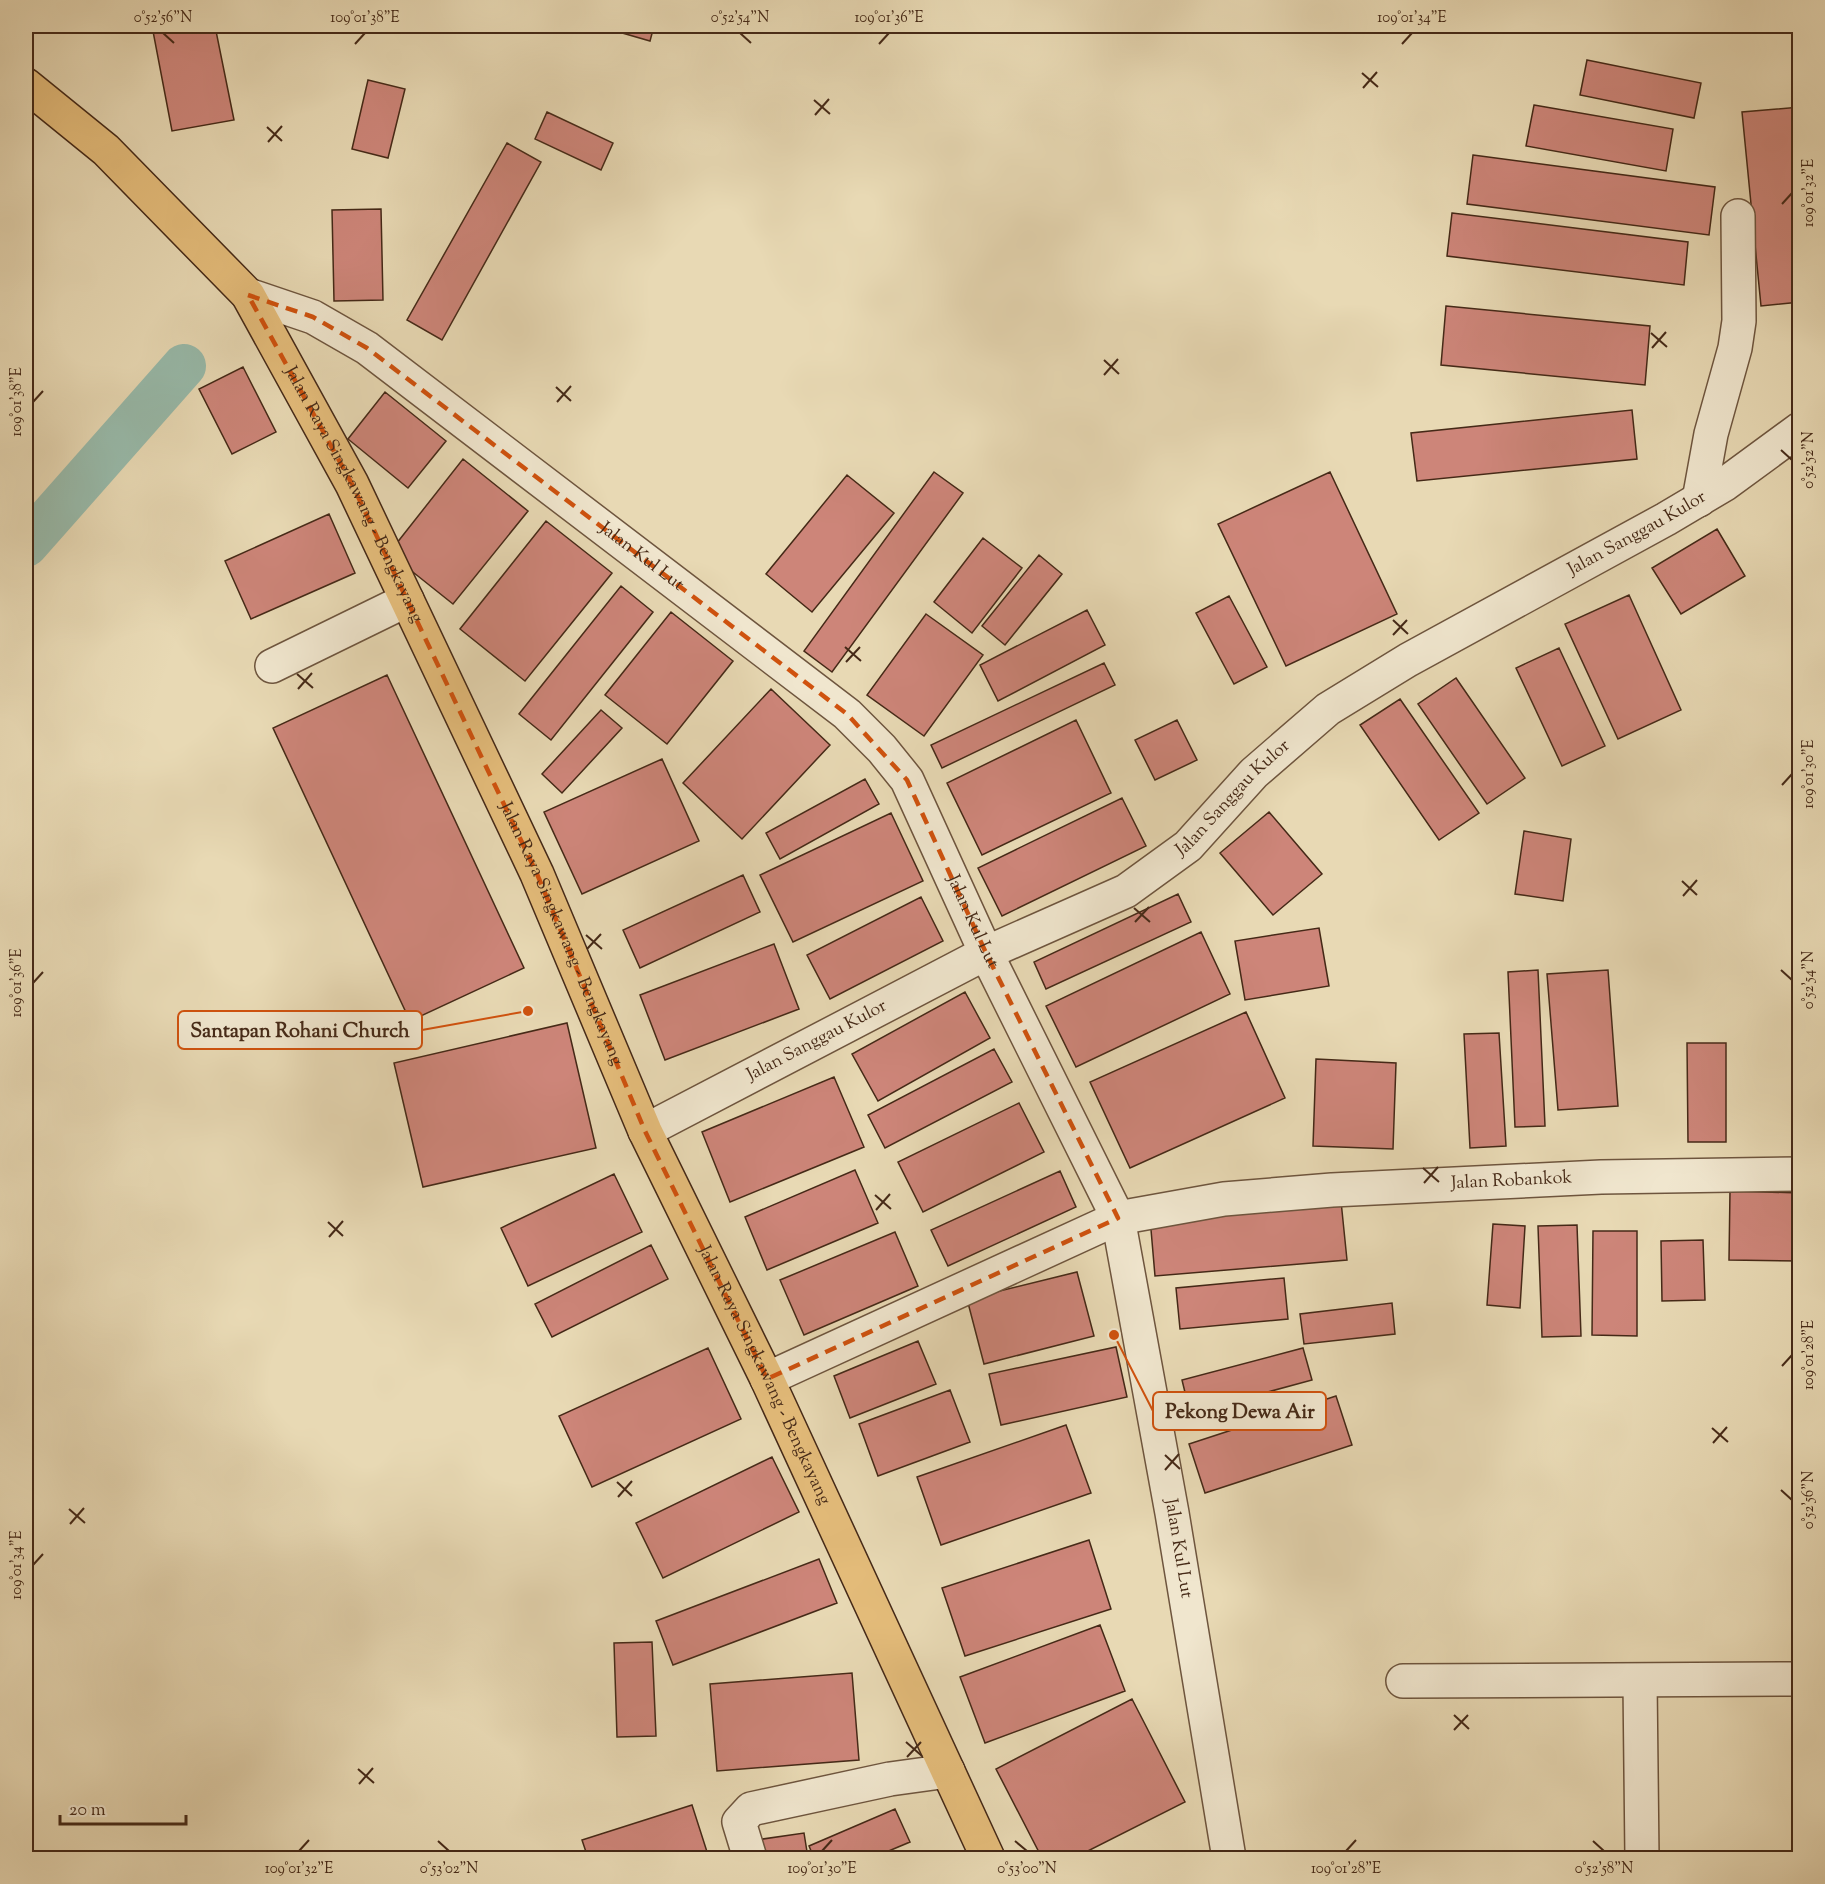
<svg xmlns="http://www.w3.org/2000/svg" width="1825" height="1884" font-family="'Sorts Mill Goudy',serif">
  <rect width="100%" height="100%" fill="#e8d9b4"/>
  <filter id="stains"><feTurbulence type="fractalNoise" baseFrequency=".00333" numOctaves="4"/><feColorMatrix values="0 0 0 0 .2 0 0 0 0 .09 0 0 0 0 .02 0 0 0 .5 -.17"/></filter>
  <radialGradient id="worn" r=".72"><stop offset=".6" stop-color="#630" stop-opacity="0"/><stop offset="1" stop-color="#630" stop-opacity=".3"/></radialGradient>
  <g fill="none" stroke-linecap="round" stroke-linejoin="round">
    <path stroke="#98baaa" stroke-width="44" d="M26,545L184,366"/>
  </g>
  <path fill="#cd8579" stroke="#452917" stroke-width="1.5" d="M152,26H215L234,120L172,131Z
    M598,26H654L650,41Z
    M1587,60L1701,83L1694,118L1580,95Z
    M368,80L405,89L388,158L352,149Z
    M1534,105L1673,129L1666,171L1526,146Z
    M1800,107V302L1761,306L1742,112Z
    M547,112L613,143L601,170L535,139Z
    M507,143L541,162L442,340L407,320Z
    M1473,155L1715,187L1709,235L1467,204Z
    M381,209L383,300L334,301L332,210Z
    M1452,213L1688,242L1684,285L1447,256Z
    M1446,306L1650,326L1645,385L1441,365Z
    M243,367L276,432L232,454L199,389Z
    M385,392L446,441L408,488L348,439Z
    M1632,410L1637,459L1417,481L1411,433Z
    M463,459L528,511L453,604L389,553Z
    M934,472L963,493L832,672L804,651Z
    M1330,472L1397,614L1286,666L1218,524Z
    M847,475L894,513L812,612L766,574Z
    M329,514L355,573L251,619L225,561Z
    M546,521L612,573L525,681L460,629Z
    M1717,529L1745,576L1681,614L1652,568Z
    M983,538L1022,568L972,633L934,602Z
    M1039,555L1062,574L1005,645L982,626Z
    M621,586L653,612L551,740L519,714Z
    M1629,595L1681,710L1618,739L1565,624Z
    M1229,596L1267,667L1234,684L1196,613Z
    M1087,610L1105,645L998,701L980,665Z
    M671,612L733,661L667,744L605,695Z
    M926,614L983,655L924,736L867,695Z
    M1559,648L1605,746L1562,766L1516,668Z
    M1104,663L1115,685L942,768L931,745Z
    M387,675L524,968L410,1021L273,728Z
    M1456,678L1525,778L1487,804L1418,704Z
    M771,689L830,745L742,839L683,783Z
    M1400,699L1479,813L1439,840L1360,725Z
    M601,710L622,728L562,793L542,774Z
    M1076,720L1111,793L982,855L947,783Z
    M1177,720L1197,760L1155,780L1135,740Z
    M662,759L699,841L582,894L544,812Z
    M865,779L879,804L780,859L766,833Z
    M1122,798L1146,846L1002,916L978,868Z
    M1269,812L1322,874L1273,915L1220,853Z
    M891,813L923,881L793,942L760,875Z
    M1524,831L1571,839L1563,901L1515,894Z
    M743,875L760,912L640,968L623,930Z
    M1178,894L1191,922L1046,989L1034,962Z
    M921,897L943,941L830,999L807,955Z
    M1319,928L1329,986L1245,1000L1235,941Z
    M1201,932L1230,994L1076,1067L1046,1006Z
    M774,944L799,1009L665,1060L640,995Z
    M1538,970L1545,1126L1515,1127L1508,972Z
    M1608,970L1618,1106L1558,1110L1547,974Z
    M965,992L990,1038L878,1101L852,1054Z
    M1246,1012L1285,1098L1130,1168L1090,1082Z
    M567,1023L596,1148L423,1187L394,1063Z
    M1499,1033L1506,1146L1470,1148L1464,1034Z
    M1687,1043H1726V1142H1688Z
    M994,1049L1012,1082L885,1148L868,1115Z
    M1316,1059L1396,1063L1393,1149L1313,1146Z
    M834,1077L864,1147L730,1202L702,1132Z
    M1019,1103L1044,1152L923,1212L898,1162Z
    M855,1170L878,1223L767,1270L745,1217Z
    M1060,1171L1076,1207L948,1266L931,1230Z
    M614,1174L642,1232L528,1286L501,1228Z
    M1730,1191L1800,1193V1261L1729,1260Z
    M1341,1201L1347,1260L1155,1276L1150,1218Z
    M1493,1224L1525,1226L1520,1308L1487,1305Z
    M1577,1225L1581,1336L1542,1337L1538,1226Z
    M1593,1231H1637V1336L1592,1335Z
    M895,1232L918,1286L804,1335L780,1280Z
    M1703,1240L1705,1300L1662,1301L1661,1241Z
    M651,1245L668,1279L552,1337L535,1304Z
    M1077,1272L1094,1336L984,1364L967,1299Z
    M1284,1278L1288,1319L1180,1329L1176,1288Z
    M1392,1303L1395,1334L1304,1344L1300,1314Z
    M918,1341L936,1384L850,1418L834,1376Z
    M1116,1347L1127,1397L1001,1425L989,1374Z
    M708,1348L741,1419L592,1487L559,1416Z
    M1303,1348L1312,1380L1190,1413L1182,1380Z
    M950,1390L970,1442L878,1476L859,1424Z
    M1336,1396L1352,1445L1205,1493L1189,1444Z
    M1066,1425L1091,1493L941,1545L917,1477Z
    M772,1457L799,1512L663,1578L636,1523Z
    M1089,1540L1111,1609L965,1656L942,1588Z
    M819,1559L837,1603L673,1665L656,1621Z
    M1100,1625L1125,1691L985,1743L960,1677Z
    M652,1642L656,1736L617,1737L614,1643Z
    M852,1673L859,1760L717,1771L710,1684Z
    M1132,1699L1185,1802L1074,1858H1042L996,1769Z
    M692,1805L709,1858H588L582,1840Z
    M895,1809L910,1842L872,1858H814L809,1846Z
    M804,1833L808,1858H759L756,1840Z"/>
  <g fill="none" stroke-linecap="round" stroke-linejoin="round">
    <defs>
      <g id="minor">
        <path id="s1" d="M248,295L313,317L367,348L847,714L882,749L907,780L986,953L1118,1218L1172,1513L1229,1858"/>
        <path d="M1699,500L1711,434L1735,348L1739,321L1738,216"/>
        <path d="M272,666L407,600"/>
        <path id="s2" d="M645,1131L986,953L1126,891L1188,846L1254,773L1328,709L1408,660L1666,519L1725,484L1800,429"/>
        <path id="s3" d="M767,1379L1118,1218L1224,1199L1332,1190L1601,1177L1800,1174"/>
        <path d="M1403,1681L1800,1679"/>
        <path d="M1640,1681L1642,1858"/>
        <path d="M750,1858L739,1822L751,1809L890,1779L948,1771"/>
      </g>
      <g id="major">
        <path id="s4" d="M26,85L106,150L248,295L352,484L537,874L645,1131L767,1379L988,1858"/>
      </g>
    </defs>
    <use href="#minor" stroke="#6e553e" stroke-width="36"/>
    <use href="#major" stroke="#452917" stroke-width="36"/>
    <use href="#minor" stroke="#f0e6ce" stroke-width="33"/>
    <use href="#major" stroke="#e4bc7a" stroke-width="33"/>
  </g>
  <path fill="none" stroke="#d0520e" stroke-width="4.5" stroke-dasharray="12 8" stroke-linejoin="round" d="M248,295L313,317L367,348L847,714L907,780L986,953L1118,1218L767,1379L645,1131L537,874L352,484Z"/>
  <path fill="none" stroke="#452917" stroke-width="2" d="M163,33L174,43M740,33L751,43M355,44L365,33M879,44L889,33M1402,44L1412,33M1362,73L1378,87M1363,88L1377,72M814,100L830,114M815,115L829,99M267,127L282,141M268,142L282,126M1782,204L1792,193M1651,333L1667,347M1652,348L1666,332M1104,360L1119,374M1104,375L1118,359M556,387L571,401M33,402L43,391M557,402L571,386M1781,450L1792,460M1393,620L1408,634M1393,635L1407,620M845,647L861,661M846,662L860,647M297,674L313,688M298,689L312,673M1782,785L1792,774M1682,881L1697,895M1683,896L1697,880M1134,908L1150,922M1135,922L1149,907M586,935L602,949M587,949L601,934M1781,970L1792,980M33,983L43,972M1423,1168L1439,1182M1424,1183L1438,1167M875,1195L891,1209M876,1210L890,1194M328,1222L343,1236M329,1237L343,1221M1782,1366L1792,1355M1712,1428L1728,1442M1713,1443L1727,1427M1165,1455L1180,1469M1165,1470L1179,1454M617,1482L632,1496M1781,1490L1792,1500M618,1497L632,1481M69,1509L85,1523M70,1524L84,1508M33,1565L43,1554M1454,1715L1469,1729M1454,1730L1468,1715M906,1742L922,1756M907,1757L921,1742M358,1769L374,1783M359,1784L373,1768M438,1841L449,1851M1015,1841L1027,1851M1593,1841L1604,1851M299,1851L309,1840M822,1851L832,1840M1346,1851L1356,1840"/>
  <g text-anchor="middle" dominant-baseline="central" stroke-width="4.5" stroke-linejoin="round" paint-order="stroke">
    <g font-size="18" fill="#452917" stroke="#f0e6ce">
      <text stroke="none"><textPath href="#s4" startOffset="532">Jalan Raya Singkawang - Bengkayang</textPath></text>
      <text stroke="none"><textPath href="#s2" startOffset="1166">Jalan Sanggau Kulor</textPath></text>
      <text stroke="none"><textPath href="#s1" startOffset="476">Jalan Kul Lut</textPath></text>
      <text stroke="none"><textPath href="#s2" startOffset="680">Jalan Sanggau Kulor</textPath></text>
      <text stroke="none"><textPath href="#s1" startOffset="980">Jalan Kul Lut</textPath></text>
      <text stroke="none"><textPath href="#s4" startOffset="1018">Jalan Raya Singkawang - Bengkayang</textPath></text>
      <text stroke="none"><textPath href="#s2" startOffset="194">Jalan Sanggau Kulor</textPath></text>
      <text stroke="none"><textPath href="#s3" startOffset="782">Jalan Robankok</textPath></text>
      <text stroke="none"><textPath href="#s4" startOffset="1504">Jalan Raya Singkawang - Bengkayang</textPath></text>
      <text stroke="none"><textPath href="#s1" startOffset="1646">Jalan Kul Lut</textPath></text>
    </g>
  </g>
  <path fill="none" stroke="#d0520e" stroke-width="2" d="M528 1011L422 1030M1114 1335L1153 1411"/>
  <g fill="#d0520e" stroke="#f0e6ce" stroke-width="2">
    <circle cx="528" cy="1011" r="6"/>
    <circle cx="1114" cy="1335" r="6"/>
  </g>
  <g fill="#f0e6ce" stroke="#d0520e" stroke-width="2">
    <rect x="178" y="1011" width="244" height="38" rx="6"/>
    <rect x="1153" y="1392" width="173" height="38" rx="6"/>
  </g>
  <g font-size="20" text-anchor="middle" font-weight="bold" fill="#452917">
    <text x="300" y="1037">Santapan Rohani Church</text>
    <text x="1240" y="1418">Pekong Dewa Air</text>
  </g>
  <rect width="1825" height="1884" fill="none" stroke="#e8d9b4" stroke-width="66"/>
  <path d="M60 1815v9h126v-9" fill="none" stroke="#452917" stroke-width="3"/>
  <text x="69" y="1815" font-size="18" fill="#452917" stroke="#f0e6ce" stroke-width="4.5" paint-order="stroke">20 m</text>
  <rect x="33" y="33" width="1759" height="1818" fill="none" stroke="#452917" stroke-width="2"/>
  <g font-size="15" text-anchor="middle" fill="#452917">
    <text x="163" y="22">0°52'56"N</text>
    <text x="365" y="22">109°01'38"E</text>
    <text x="740" y="22">0°52'54"N</text>
    <text x="889" y="22">109°01'36"E</text>
    <text x="1412" y="22">109°01'34"E</text>
    <text transform="translate(1808 193) rotate(-90)" y="5">109°01'32"E</text>
    <text transform="translate(16 402) rotate(-90)" y="5">109°01'38"E</text>
    <text transform="translate(1808 460) rotate(-90)" y="5">0°52'52"N</text>
    <text transform="translate(1808 774) rotate(-90)" y="5">109°01'30"E</text>
    <text transform="translate(1808 980) rotate(-90)" y="5">0°52'54"N</text>
    <text transform="translate(16 983) rotate(-90)" y="5">109°01'36"E</text>
    <text transform="translate(1808 1355) rotate(-90)" y="5">109°01'28"E</text>
    <text transform="translate(1808 1500) rotate(-90)" y="5">0°52'56"N</text>
    <text transform="translate(16 1565) rotate(-90)" y="5">109°01'34"E</text>
    <text x="299" y="1873">109°01'32"E</text>
    <text x="449" y="1873">0°53'02"N</text>
    <text x="822" y="1873">109°01'30"E</text>
    <text x="1027" y="1873">0°53'00"N</text>
    <text x="1346" y="1873">109°01'28"E</text>
    <text x="1604" y="1873">0°52'58"N</text>
  </g>
  <rect width="100%" height="100%" filter="url(#stains)"/>
  <rect width="100%" height="100%" fill="url(#worn)"/>
</svg>
